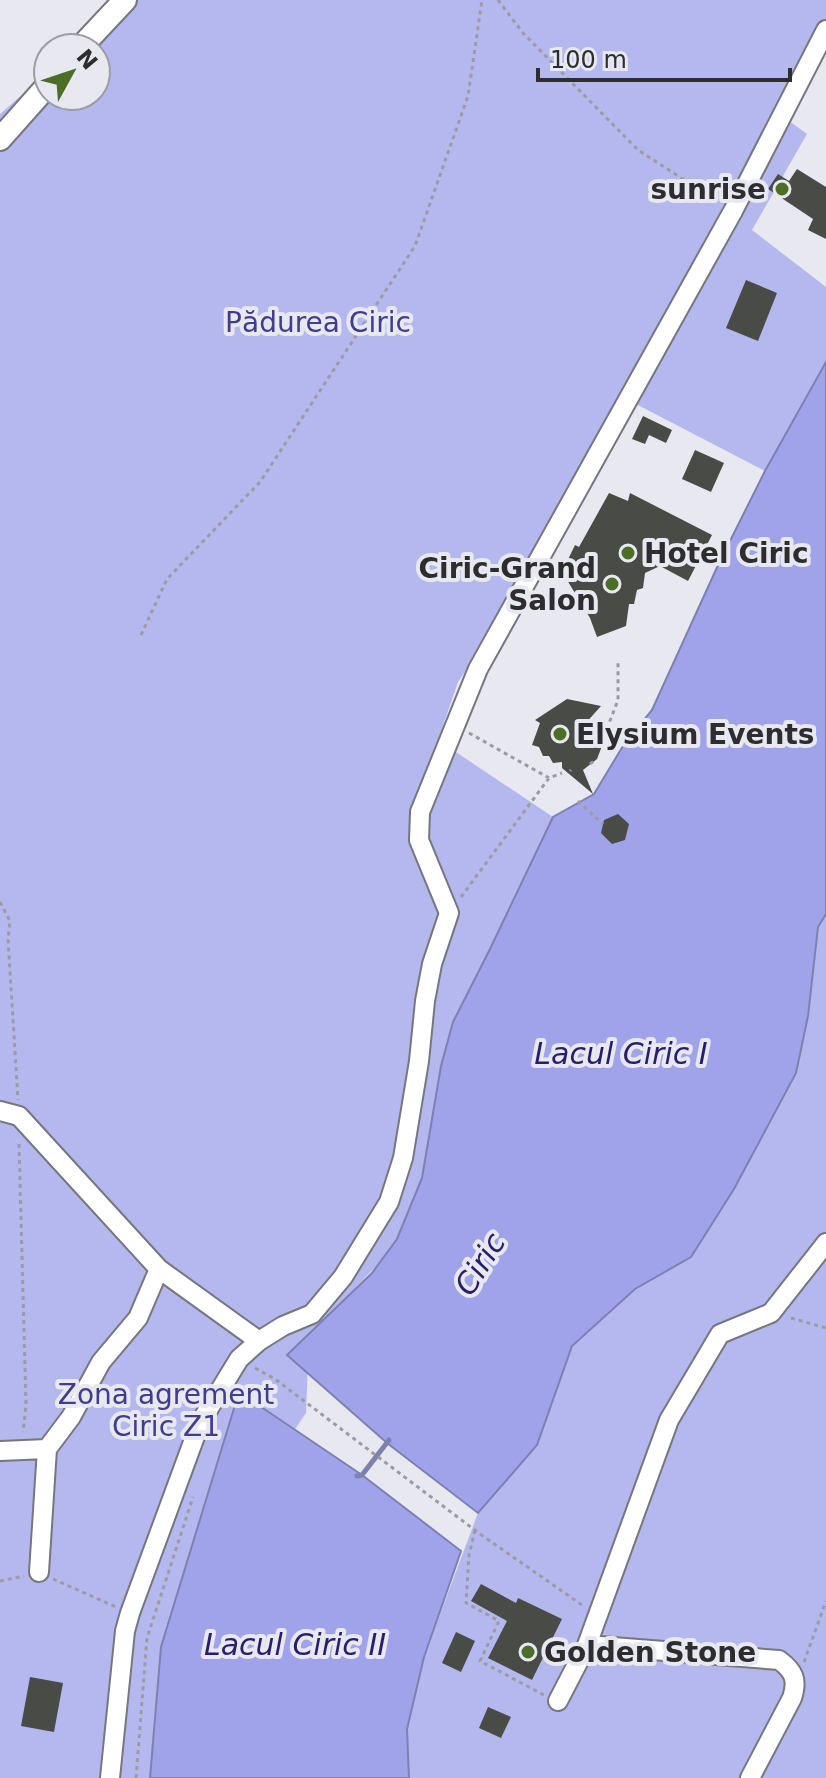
<svg xmlns="http://www.w3.org/2000/svg" width="826" height="1778" font-family="'DejaVu Sans',sans-serif">
  <rect width="100%" height="100%" fill="#e7e8f0"/>
  <path fill="#b5b8ee" d="M125,0H826V37L778,113L807,134L752,230L826,287V362L765,471L634,403L602,468L458,682L438,740L553,817L490,949L453,1022L435,1146L405,1236L309,1336L306,1413L172,1611L150,1778H0V114L48,72V96H96V48H75Z
    M826,914V1778H409L407,1729L424,1657L478,1513L537,1445L572,1346L635,1289L691,1257L796,1073L808,1016L818,926Z"/>
  <path fill="#a0a3ea" stroke="#7e80b2" stroke-width="2" d="M826,362V914L818,927L808,1016L796,1073L734,1189L691,1257L635,1289L572,1346L537,1445L478,1513L387,1443L287,1355L372,1273L397,1239L422,1178L441,1066L453,1022L490,949L553,817L594,794L623,746L652,710L719,563L765,471Z
    M239,1392L362,1475L461,1551L424,1657L407,1729L409,1778H150L161,1647Z"/>
  <g fill="none" stroke-linecap="round" stroke-linejoin="round">
    <path stroke="#7e80b2" stroke-width="5" d="M357,1476L362,1475L389,1440"/>
  </g>
  <path fill="#494c46" d="M797,169L826,187V239L808,230L813,219L768,189L778,174L789,181Z
    M746,280L777,293L758,341L726,328Z
    M643,416L672,430L666,443L649,435L645,444L632,439Z
    M695,450L724,463L711,492L682,479Z
    M609,493L628,501L630,493L712,535L688,581L660,566L645,573L643,588L637,590L634,604H629L626,626L597,637L590,618L567,580L560,576L575,545L579,547Z
    M567,699L601,706L584,725L596,734L602,746L597,759L583,770L593,794L562,768V762L553,763L549,756H543L539,747L532,745L540,723L535,720Z
    M618,814L629,824L625,840L612,844L601,833L604,820Z
    M481,1584L516,1603L518,1598L562,1619L532,1680L488,1658L507,1621L471,1601Z
    M456,1632L475,1641L461,1672L442,1663Z
    M30,1677L63,1683L54,1732L21,1726Z
    M488,1707L511,1717L501,1738L479,1728Z"/>
  <g fill="none" stroke-linecap="round" stroke-linejoin="round">
    <defs>
      <path id="minor" d="M0,1111L19,1116L159,1269L259,1341L283,1326L312,1314L343,1277L389,1202L403,1158L419,1061L425,1001L432,964L449,913L419,840L420,812L478,669L733,211L826,30
        M0,1451L47,1449L71,1417L101,1362L138,1318L159,1269
        M39,1572L47,1449
        M587,1645L669,1420L720,1334L771,1313L826,1243
        M558,1701L587,1645L779,1660C794,1671 798,1680 792,1698L750,1778
        M110,1778L125,1631L130,1613L200,1423L239,1359L259,1341"/>
      <path id="major" d="M80,48L125,0
        M0,139L48,85"/>
    </defs>
    <use href="#minor" stroke="#76777e" stroke-width="22"/>
    <use href="#major" stroke="#76777e" stroke-width="26"/>
    <path stroke="#9b9ca2" stroke-width="3" stroke-dasharray="4 4" stroke-linecap="butt" d="M498,0L523,33L638,150L720,203
      M141,635L167,579L260,482L415,246L468,96L482,0
      M469,733L549,778
      M601,744L618,700V661
      M590,764L594,761
      M570,771L571,770
      M578,801L603,824
      M461,897L549,778L562,773
      M0,902L10,921L8,939L18,1100
      M19,1144L26,1405L23,1432
      M791,1318L826,1328
      M255,1368L275,1379L480,1534L582,1605
      M475,1530L469,1555L466,1603L499,1621L480,1661L544,1695
      M53,1579L116,1607
      M0,1581L24,1576
      M804,1662L826,1601
      M136,1778L147,1638L193,1497"/>
    <use href="#minor" stroke="#fff" stroke-width="18"/>
    <use href="#major" stroke="#fff" stroke-width="22"/>
  </g>
  <g fill="#4c6f28" stroke="#e7e8f0" stroke-width="3">
    <circle cx="782" cy="189" r="8"/>
    <circle cx="628" cy="553" r="8"/>
    <circle cx="612" cy="584" r="8"/>
    <circle cx="560" cy="734" r="8"/>
    <circle cx="528" cy="1652" r="8"/>
  </g>
  <g text-anchor="middle" dominant-baseline="central" stroke-width="8" stroke-linejoin="round" paint-order="stroke">
    <g font-size="28" font-weight="bold" fill="#2d2d30" stroke="#e7e8f0" text-anchor="start">
      <text x="766" y="189" text-anchor="end">sunrise</text>
      <text x="644" y="553">Hotel Ciric</text>
      <text x="596" y="568" text-anchor="end">Ciric-Grand<tspan x="596" dy="32">Salon</tspan></text>
      <text x="576" y="734">Elysium Events</text>
      <text x="544" y="1652">Golden Stone</text>
    </g>
    <g font-size="28" fill="#423c8f" stroke="#e7e8f0">
      <text x="318" y="322">Pădurea Ciric</text>
      <text x="166" y="1394">Zona agrement<tspan x="166" dy="32">Ciric Z1</tspan></text>
    </g>
    <g font-size="30" font-style="italic" fill="#291d6d" stroke="#e7e8f0">
      <text x="621" y="1053">Lacul Ciric I</text>
      <text transform="translate(480 1264) rotate(-58)">Ciric</text>
      <text x="295" y="1644">Lacul Ciric II</text>
    </g>
  </g>
  <g transform="translate(72 72) rotate(50)"><circle r="38" fill="#e7e8f0" stroke="#9d9da3" stroke-width="2"/>
  <path d="M0-6L14 30L0 20L-14 30Z" fill="#4c6f28"/>
  <text y="-12" font-size="22" font-weight="bold" text-anchor="middle" fill="#2d2d30">N</text>
  </g>
  <path d="M538 68v12h252v-12" fill="none" stroke="#2d2d30" stroke-width="4"/>
  <text x="550" y="68" font-size="24" fill="#2d2d30" stroke="#e7e8f0" stroke-width="6" paint-order="stroke">100 m</text>
</svg>
